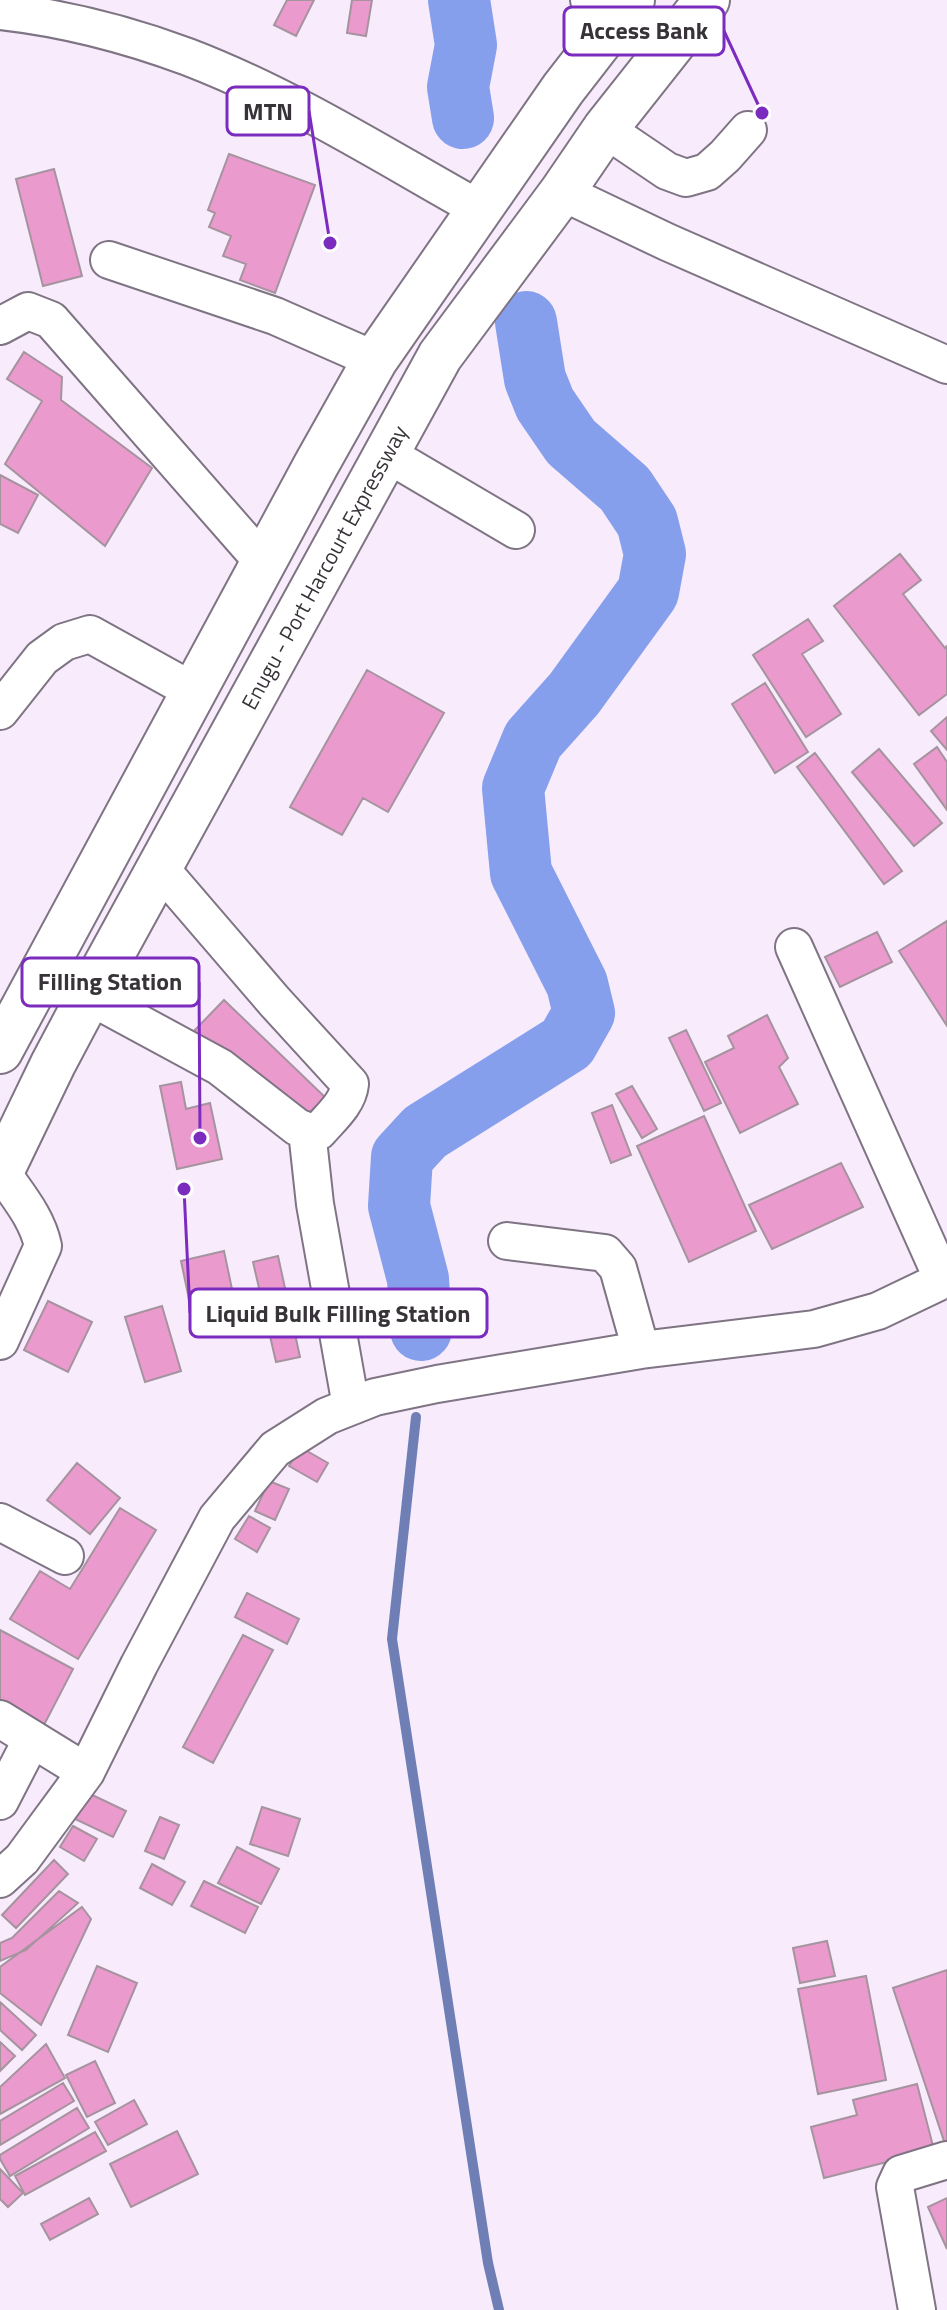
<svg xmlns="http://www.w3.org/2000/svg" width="947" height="2310" font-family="'Titillium Web',sans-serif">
  <rect width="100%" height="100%" fill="#f7ebfc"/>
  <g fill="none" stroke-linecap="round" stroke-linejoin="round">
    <path stroke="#6f7fb6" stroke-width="10" d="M416,1417L392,1639L488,2263L499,2310"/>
    <path stroke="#869fec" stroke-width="62" d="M459,0L466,45L458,87L463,118
      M421,1330L418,1279L399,1206L402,1157L425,1132L567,1043L584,1013L577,984L521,873L513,788L533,740L574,694L648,592L655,554L647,522L625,489L571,442L545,404L535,379L526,322"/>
  </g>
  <path fill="#eb9ace" stroke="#a5939e" stroke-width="2" d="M287,0H314L296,36L274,25Z
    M352,0H372L366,36L347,33Z
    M229,154L315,185L275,293L240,280L246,264L223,256L231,236L209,227L215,213L208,210Z
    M54,169L82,276L43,286L16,179Z
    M24,352L62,377L61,400L152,468L105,546L5,464L42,401L7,379Z
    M0,475L38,495L18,533L0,524Z
    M900,554L921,580L903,594L945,648L947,646V694L919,715L834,606Z
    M808,619L823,641L802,654L841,714L806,737L753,655Z
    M367,670L444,713L388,812L363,798L342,835L290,807Z
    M765,683L808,752L775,773L732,704Z
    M947,717V750L931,731Z
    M937,747L947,762V810L914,764Z
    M879,749L942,823L914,846L852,772Z
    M815,753L902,871L884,884L797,767Z
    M947,921V1026L899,951Z
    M877,932L892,962L840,987L825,957Z
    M224,1000L328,1100L295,1133L191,1034Z
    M767,1015L788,1058L779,1067L798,1104L740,1133L705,1062L734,1048L728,1036Z
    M686,1030L721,1103L704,1111L669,1038Z
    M181,1082L186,1109L210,1103L222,1159L177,1169L160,1086Z
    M632,1086L657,1129L642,1138L616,1094Z
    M612,1105L631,1155L611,1163L592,1113Z
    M704,1116L756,1231L689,1262L637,1146Z
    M841,1163L863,1207L772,1249L749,1205Z
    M224,1251L237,1313L194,1323L181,1261Z
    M278,1256L300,1357L276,1362L253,1262Z
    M48,1301L92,1322L68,1372L24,1350Z
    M162,1306L181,1371L145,1382L125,1317Z
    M300,1447L328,1463L317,1482L289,1466Z
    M77,1463L120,1498L90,1534L47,1500Z
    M269,1481L289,1489L275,1520L255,1511Z
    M120,1508L156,1530L78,1659L10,1619L40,1571L70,1589Z
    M249,1516L270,1528L257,1552L235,1539Z
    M247,1593L299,1619L287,1644L235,1617Z
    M0,1630L73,1669L44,1725L0,1702Z
    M243,1635L273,1650L213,1763L183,1747Z
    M86,1792L126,1811L113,1837L73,1818Z
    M262,1807L300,1819L288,1856L250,1844Z
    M160,1817L179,1825L164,1859L145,1851Z
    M73,1826L97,1839L84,1861L60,1847Z
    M237,1847L279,1869L261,1904L218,1883Z
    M54,1860L68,1874L16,1928L2,1915Z
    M152,1864L185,1882L172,1905L140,1888Z
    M204,1881L258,1907L245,1933L191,1906Z
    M59,1891L78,1903L26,1950L0,1961V1943L12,1938Z
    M82,1907L91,1919L41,2025L0,1993V1967Z
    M827,1941L835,1976L800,1983L793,1948Z
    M97,1966L137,1983L108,2052L68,2035Z
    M947,1970V2143L945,2144L893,1988Z
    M866,1976L886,2080L818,2094L798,1989Z
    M0,2002L36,2035L22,2050L0,2030Z
    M0,2042L15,2056L0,2071Z
    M46,2044L65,2078L0,2114V2087Z
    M95,2061L115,2103L87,2117L66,2075Z
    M63,2083L74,2101L0,2145V2121Z
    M917,2084L934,2150L824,2178L811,2127L857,2115L853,2100Z
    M134,2100L147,2124L108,2145L95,2122Z
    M77,2108L89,2128L10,2176L0,2159V2155Z
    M177,2131L198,2174L131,2207L110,2164Z
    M95,2132L106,2151L25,2195L15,2176Z
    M0,2169L23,2193L8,2207L0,2199Z
    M89,2198L98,2214L50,2240L41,2224Z
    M947,2198V2249L928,2207Z"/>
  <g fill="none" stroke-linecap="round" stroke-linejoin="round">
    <defs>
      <path id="minor" d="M589,0L614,23
        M0,11C63,18 129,35 188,57C290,96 384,156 479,209
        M605,129L667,171L686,178L707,172L725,156L748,130
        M562,192L667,242L947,365
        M109,260L275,316L375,360
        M0,326L28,311L51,320L263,562
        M387,454L516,530
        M0,711L42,658L64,642L90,634L193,691
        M794,947L943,1280
        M89,996L220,1067L297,1127L307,1131H319C331,1117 348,1103 350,1084L275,1002L159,867
        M307,1131L315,1204L351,1406
        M507,1241L605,1253L618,1268L641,1350
        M0,1341L43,1246C37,1217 17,1195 1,1171
        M0,1522L65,1556
        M0,1719L86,1772
        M0,1801L32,1739
        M0,1879L22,1859L86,1772L139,1665L217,1518L275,1449L327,1416L375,1397L437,1384L641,1350L814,1329L878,1311L947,1278
        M917,2310L895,2187L901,2174L947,2160"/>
      <g id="highway">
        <path d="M0,1051L316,465L375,360L563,89L632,0"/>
        <path id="s1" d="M0,1174L53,1064L89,996L440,356L562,192L605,129L707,0"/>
      </g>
    </defs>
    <use href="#minor" stroke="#7f7483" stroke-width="40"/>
    <use href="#highway" stroke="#7f7483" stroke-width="48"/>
    <use href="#minor" stroke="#fff" stroke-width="36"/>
    <use href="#highway" stroke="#fff" stroke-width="44"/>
  </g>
  <g text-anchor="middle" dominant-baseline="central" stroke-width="6" stroke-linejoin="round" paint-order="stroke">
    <g font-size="22" fill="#383339" stroke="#fff">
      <text stroke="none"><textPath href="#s1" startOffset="688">Enugu - Port Harcourt Expressway</textPath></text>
    </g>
  </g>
  <path fill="none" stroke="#7b2cbf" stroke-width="3" d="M762 113L724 31M330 243L309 111M200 1138L199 982M184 1189L190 1313"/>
  <g fill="#7b2cbf" stroke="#fff" stroke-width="3">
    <circle cx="762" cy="113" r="8"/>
    <circle cx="330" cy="243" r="8"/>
    <circle cx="200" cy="1138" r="8"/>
    <circle cx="184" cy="1189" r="8"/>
  </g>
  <g fill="#fff" stroke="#7b2cbf" stroke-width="3">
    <rect x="564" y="7" width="160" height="48" rx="8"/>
    <rect x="227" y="87" width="82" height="48" rx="8"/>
    <rect x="22" y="958" width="177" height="48" rx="8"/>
    <rect x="190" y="1289" width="297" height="48" rx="8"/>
  </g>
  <g font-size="24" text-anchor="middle" font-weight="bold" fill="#383339">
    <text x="644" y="39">Access Bank</text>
    <text x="268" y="120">MTN</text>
    <text x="110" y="990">Filling Station</text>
    <text x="338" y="1322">Liquid Bulk Filling Station</text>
  </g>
</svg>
